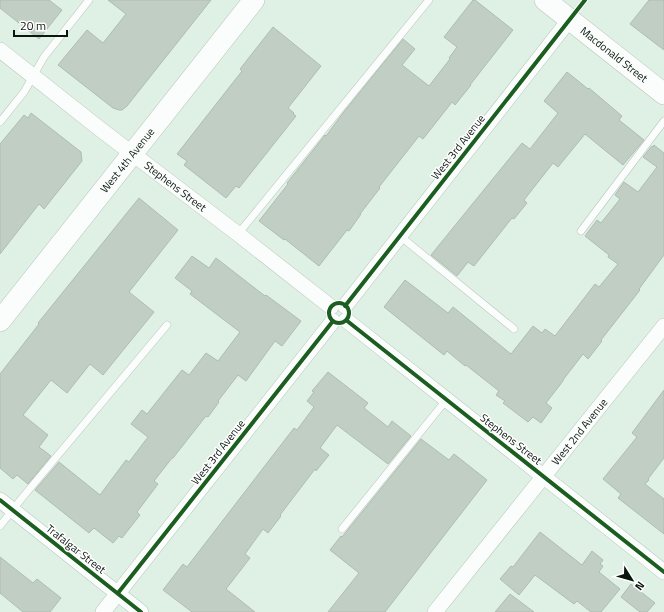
<svg xmlns="http://www.w3.org/2000/svg" width="664" height="612" font-family="'Titillium Web',sans-serif">
  <rect width="100%" height="100%" fill="#dff0e4"/>
  <path fill="#c0cec4" stroke="#afbcb3" d="M0,0H49L62,10L39,39L0,8Z
    M108,0H211L127,106L122,110H119L113,108L58,65L87,30L103,43L126,14Z
    M473,0H475L513,30L470,85H471L455,105L452,102L423,139L419,136L379,187L380,188L360,214H361L349,231L347,230L319,266L285,239L284,240L259,221L288,184L287,183L314,149L325,135L326,136L343,113L403,39L415,49L402,65L429,86L450,59L449,58L457,47L444,37Z
    M649,0H664V50L630,24Z
    M273,27L321,66L288,108L294,113L293,114L296,116L239,188L236,186L226,198L184,165L187,161L177,154L242,71L240,69Z
    M567,72L588,89L589,88L622,116L619,120L644,140L623,165L585,134L558,167L553,163L524,200L527,203L514,219L512,218L474,266L468,262L457,276L431,255L522,143L530,149L558,113L544,101Z
    M31,113L81,152L82,161L44,209L39,204L0,254V144L24,115L28,118Z
    M654,145L664,153V255L639,289L640,290L601,340L602,341L588,359L583,354L563,380V381L546,403L552,408L541,423L533,417L528,422L503,403L505,401L496,395L499,391L466,365L465,366L447,351L444,355L384,307L405,280L448,313L453,307L511,354L533,326L542,333L545,329L555,336L595,284L599,287L618,264L608,257L609,255L585,236L597,220L601,223L620,199L615,195L624,182L638,192L657,167L643,157L652,146L653,147Z
    M139,198L178,230L129,292L154,312L103,375L90,364L67,393L51,380L23,415L48,435L39,447L51,456L28,484L17,475L13,479L0,468V374L39,324L38,323Z
    M192,256L209,268L216,258L265,296L266,295L301,321L282,346L275,341L246,381L238,375L218,401L219,402L208,417L206,416L173,458H172L154,481L158,484L137,512L140,515L122,538L119,536L113,543L94,528L89,533L35,490L59,462L100,495L126,460L129,462L148,437L131,424L142,410L147,414L182,370L189,375L206,353L218,361L240,332L190,294L192,291L175,278Z
    M328,372L368,403L364,408L388,427L392,421L411,436L388,464L337,425L320,448L329,455L316,471L315,469L280,515L281,516L268,533L263,529L245,554L250,558L226,589L255,612H192L163,590L183,564L187,567L294,428L297,430L314,407L307,401L314,392L312,391Z
    M664,390V458L648,479L649,480L645,484L664,499V534L618,498L621,494L603,479L637,437L632,433Z
    M421,439L449,460L454,454L487,480L385,612H328L359,573L330,550L341,536L342,537L346,532Z
    M540,532L582,565L592,551L603,560L600,564L603,566L599,572L620,589L601,612H591L577,601L574,604L535,575L519,595L500,579L511,566L513,567Z
    M0,557L33,583L37,579L61,598L50,612H23L0,593Z
    M631,584L655,603L647,612H640L621,597Z
    M510,594L534,612H495Z"/>
  <g fill="none" stroke-linecap="round" stroke-linejoin="round">
    <defs>
      <path id="service" d="M0,122L24,92L44,57L89,0
        M581,231L664,121
        M238,234L429,0
        M400,236L514,329
        M0,526L22,498L167,325
        M342,529L447,399"/>
      <g id="minor">
        <path id="s1" d="M0,50L100,129L238,234L331,307"/>
        <path d="M345,306L570,19"/>
        <path d="M346,320L664,572"/>
        <path d="M0,500L141,612"/>
        <path d="M103,612L333,321"/>
        <path id="s2" d="M435,612L664,326"/>
      </g>
      <g id="secondary">
        <path id="s3" d="M545,0L664,94"/>
        <path id="s4" d="M0,321L254,0"/>
      </g>
    </defs>
    <use href="#service" stroke="#b8c6bc" stroke-width="8"/>
    <use href="#minor" stroke="#b8c6bc" stroke-width="16"/>
    <use href="#secondary" stroke="#b8c6bc" stroke-width="22"/>
    <use href="#service" stroke="#fafdfb" stroke-width="7"/>
    <use href="#minor" stroke="#fafdfb" stroke-width="15"/>
    <use href="#secondary" stroke="#fafdfb" stroke-width="21"/>
    <defs>
      <path id="cycleway" d="M329 313a10 10 0 1 1 20 0a10 10 0 1 1-20 0Z
        M345,306L585,0
        M346,320L664,572
        M0,500L141,612
        M118,593L333,321"/>
    </defs>
    <use href="#cycleway" stroke="#fff" stroke-width="6"/>
    <use href="#cycleway" stroke="#1b5e20" stroke-width="4"/>
  </g>
  <g text-anchor="middle" dominant-baseline="central" stroke-width="3" stroke-linejoin="round" paint-order="stroke">
    <g font-size="11" fill="#0b160f" stroke="#fff">
      <text stroke="none"><textPath href="#s3" startOffset="88">Macdonald Street</textPath></text>
      <text transform="translate(458 147) rotate(-52)">West 3rd Avenue</text>
      <text stroke="none"><textPath href="#s4" startOffset="205">West 4th Avenue</textPath></text>
      <text stroke="none"><textPath href="#s1" startOffset="222">Stephens Street</textPath></text>
      <text stroke="none"><textPath href="#s2" startOffset="231">West 2nd Avenue</textPath></text>
      <text transform="translate(511 439) rotate(38)">Stephens Street</text>
      <text transform="translate(218 452) rotate(-52)">West 3rd Avenue</text>
      <text transform="translate(76 549) rotate(38)">Trafalgar Street</text>
    </g>
  </g>
  <g transform="translate(632 580) rotate(127)" stroke="#ffffff" stroke-width="3" paint-order="stroke">
  <path d="M0-3L7 15L0 10L-7 15Z" fill="#0b160f"/>
  <text y="-6" font-size="11" font-weight="bold" text-anchor="middle" fill="#0b160f">N</text>
  </g>
  <path d="M14 30v6h53v-6" fill="none" stroke="#0b160f" stroke-width="2"/>
  <text x="20" y="30" font-size="12" fill="#0b160f" stroke="#ffffff" stroke-width="3" paint-order="stroke">20 m</text>
</svg>
